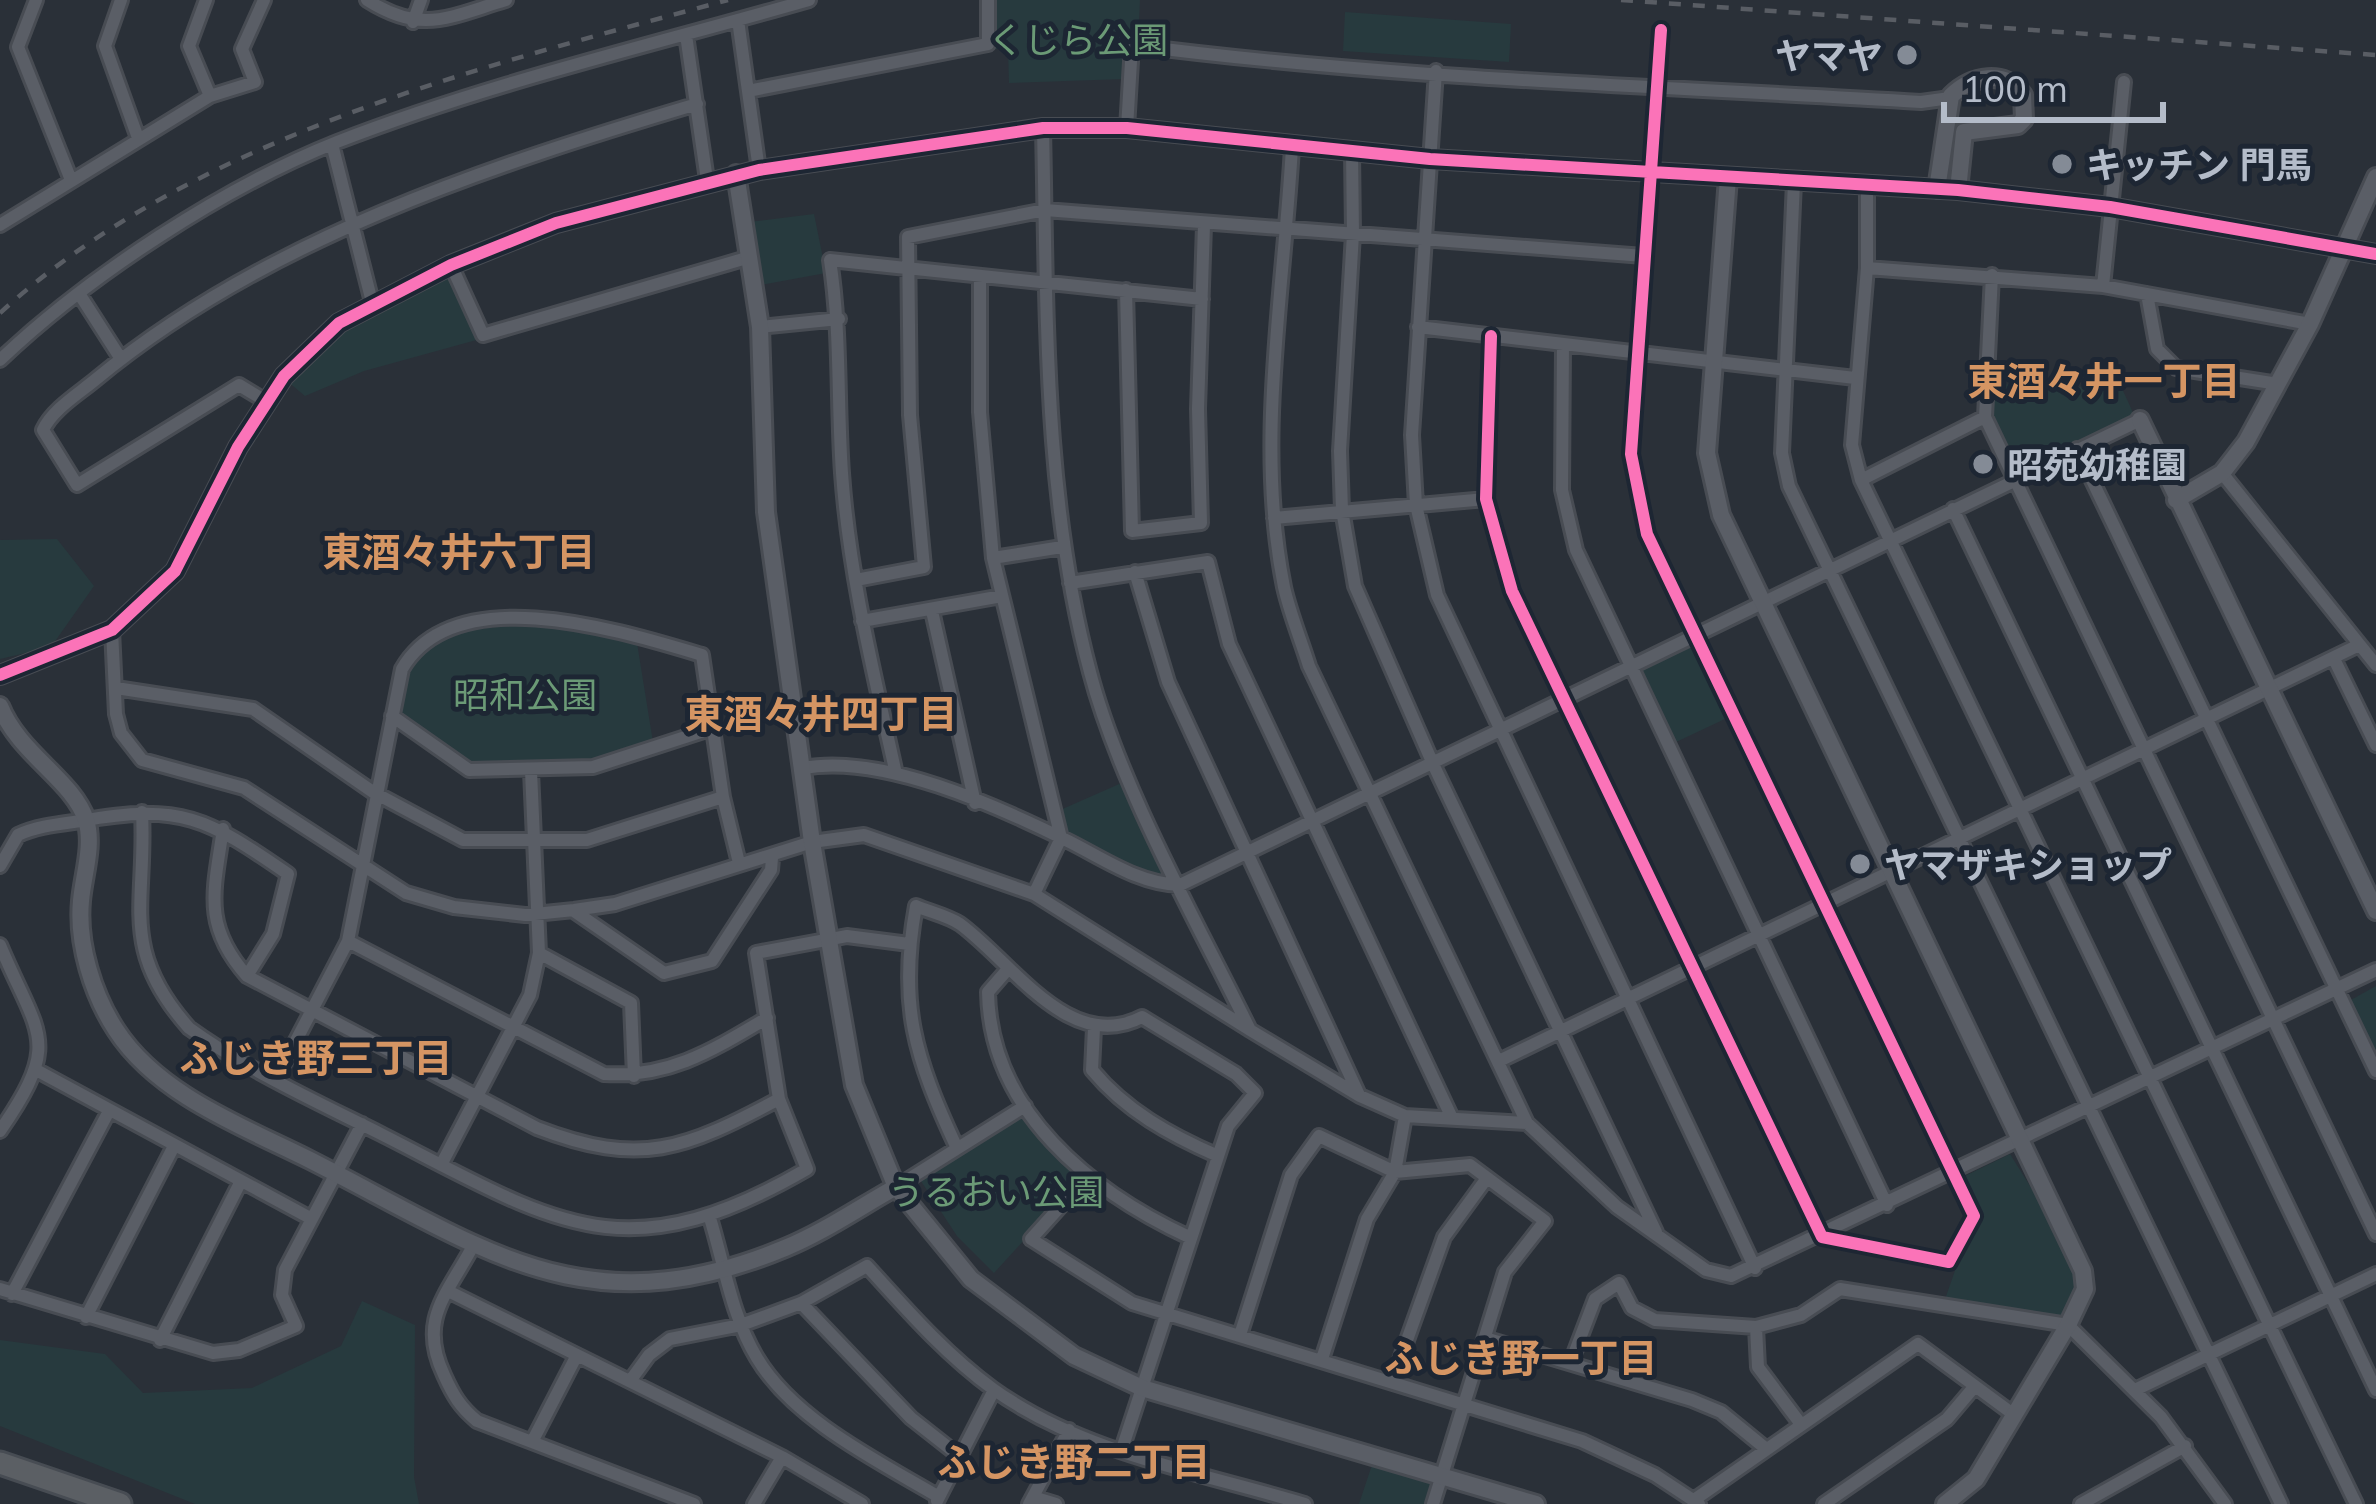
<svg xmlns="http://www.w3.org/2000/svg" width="2376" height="1504" font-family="Mulish,'Noto Sans JP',sans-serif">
  <rect width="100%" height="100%" fill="#2a3038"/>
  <path fill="#273a3e" d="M993,0H1140L1138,41H1128L1124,79L1009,83L1008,49H992Z
    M1345,12L1511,24L1509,62L1343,51Z
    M814,214L826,273L760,285L749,222Z
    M448,270L480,339L364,371L305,396L287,381L342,325Z
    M2114,371L2135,417L2017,472L1990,416V383L2073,390Z
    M57,539L94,586L51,647L0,659V540Z
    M526,624L605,633L637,643L653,742L593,763L471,765L396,714C416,624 444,634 526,624Z
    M1693,645L1727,718L1674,743L1638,672Z
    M1126,781L1166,878L1155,882L1063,836L1058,811Z
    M2376,986V1057L2349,1001Z
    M1023,1111L1081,1178L994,1273L957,1236L919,1178Z
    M2010,1154L2080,1266L2085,1289L2068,1325L1943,1305L1974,1216L1965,1176Z
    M362,1301L415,1325L414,1477L419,1504H195L0,1426V1340L105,1354L143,1393L252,1388L341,1346Z
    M1372,1465L1436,1480L1428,1504H1359Z"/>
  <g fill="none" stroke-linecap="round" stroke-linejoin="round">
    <defs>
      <path id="minor" d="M36,0L18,47L71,180
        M121,0L105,46L138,138
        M206,0L189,46L210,96
        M367,0C422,35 449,17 506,0
        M738,20L759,170
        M413,22L421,0
        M686,35L707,180
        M1436,71L1412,435L1416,505L1437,595L1755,1268
        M748,91L988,44V0
        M1043,128C1047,309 1043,497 1090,672C1120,787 1197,922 1250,1030
        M1127,128L1132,45C1393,79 1659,86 1921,102L1950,98
        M332,144L372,302
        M1292,147C1284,291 1255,444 1284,587C1290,614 1301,640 1309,666L1527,1123L1617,1207L1706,1270L1731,1276L2376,970
        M1352,151L1353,234L1340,451L1342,510L1355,586L1433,764L1656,1232
        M1794,182L1782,453L1789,486L2281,1504
        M1867,186V268L1852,445L1861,480L2356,1504
        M0,225L210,96L255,82L242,49L264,0
        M451,265L483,335L750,257
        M1867,268L2103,286L2310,324
        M1992,275L1985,417L2376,1234
        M980,277V412L993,558L1061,838L1034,894
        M2103,286L2124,82
        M1126,290L1132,531L1201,523L1198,409L1204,225
        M2147,294L2157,349L2176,368L2278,384
        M80,295L121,359
        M760,327L839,319
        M1418,327L1855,378
        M1491,336L1486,499L1512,591L1822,1237L1949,1262L1974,1216L1647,534L1631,454L1661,30
        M1563,345L1562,490L1576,550L1887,1205
        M0,360C88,276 224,187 337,142C489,83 652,45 809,0
        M267,402L239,385L77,485L43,430C52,410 78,394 95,380C265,239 489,166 697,104
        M2077,449L2376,1071
        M2222,473L2376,665
        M1861,480L1985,417
        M1953,509L2376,1390
        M1274,518L1486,499
        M993,558L1062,547
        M1135,572L1168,682L1359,1095
        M856,580L924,567L910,415L908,237L1045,210L1644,256
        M1070,583L1208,562L1229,644L1452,1118
        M932,611L975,803
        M862,621L1002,596
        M112,630L116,714L121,733L142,760L244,788L406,893L454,907L525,915L574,910L615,904L812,842L864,835L1034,894L1250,1030L1360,1096L1405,1116L1527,1123
        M2334,659L2376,745
        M116,688L253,709L373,792L463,840H587L723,797
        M392,716L469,770L593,767L713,728
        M803,768C881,753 997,806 1068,841C1104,859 1139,884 1180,885L2140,420
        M896,774C874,674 849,574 842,473C837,401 841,331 830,260L1202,299
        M142,812C147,904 118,948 189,1028C247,1070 317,1102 381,1134C554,1222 622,1276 807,1169L779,1099L756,953L847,936L909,944
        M223,829C214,891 202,925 247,976L537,1128C641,1168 685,1149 779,1099
        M0,866L18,835C37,826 60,824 81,821C181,803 207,818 288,874L273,934L247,976
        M574,911L664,973L712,961L771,870L772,858
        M348,941L604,1074C669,1078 713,1050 767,1018
        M0,945C38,1036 63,1040 0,1131
        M539,953L631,1003L634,1076
        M1008,969L988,992C990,1111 1091,1192 1191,1238
        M1094,1028L1092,1070C1126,1111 1170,1135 1218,1156
        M1499,1061L2359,645
        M38,1071L312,1219
        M276,1079L348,941L402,669C455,578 621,631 702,655L723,797L739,863
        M956,1146C915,1058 898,1004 916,906C930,912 948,916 960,924C1012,962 1070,1055 1142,1017L1236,1074L1255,1093L1228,1126L1122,1449
        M441,1165L530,995L539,953L531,771
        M1086,1178L1031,1239L1132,1303L1582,1441L1655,1475L1699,1504
        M896,1187L1025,1106
        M710,1218C724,1264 732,1317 757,1358C794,1420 878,1461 939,1497
        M473,1246C446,1296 418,1320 444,1375C453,1395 460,1407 477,1421L694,1504
        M0,1289L213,1353L239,1350L296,1326L282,1295L285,1270L362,1124
        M448,1291L782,1457L862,1504
        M12,1294L109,1111
        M801,1303L911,1418L958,1455
        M86,1317L174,1146
        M1756,1327L1758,1367L1800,1423
        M1240,1335L1291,1175L1319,1136L1395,1172L1470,1165L1545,1221L1505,1272L1433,1504
        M1485,1338L1692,1400L1721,1412L1765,1448
        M160,1340L241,1181
        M1322,1359L1367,1219L1395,1172L1405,1116
        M1571,1362L1595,1299L1619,1283L1632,1308L1655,1320L1756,1327L1801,1315L1840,1289L2068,1325L2161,1417L2225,1504
        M630,1381L649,1355L670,1339L741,1325L801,1303L867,1266C906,1309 945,1354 993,1389C1082,1453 1202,1473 1305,1504
        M1392,1382L1444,1237L1487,1178
        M2137,1389L2376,1274
        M532,1442L577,1355
        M1033,1497L1056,1504
        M1694,1500L1918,1344L2013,1414
        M937,1501L994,1390
        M754,1504L782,1457
        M1029,1504L1069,1430
        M1824,1504L1947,1419L1975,1386
        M2081,1504L2185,1446"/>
      <path id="tertiary" d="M736,174L760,327L766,512L812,842L854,1085L896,1187L971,1279L1074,1356L1142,1388L1536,1504
        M1728,178L1707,453L1721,515L2083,1271L2085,1289L2068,1325L1976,1479L1945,1504
        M1937,189L1951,96C1971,76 2005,69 2023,95L2024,119L2018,125L1964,132L1958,190
        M2140,420L2376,911
        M2176,500L2222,473L2246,442L2310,324L2376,177
        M0,675L112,630L175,571L238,447L284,376L339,323L451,265L556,223L759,170L1043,128H1127L1430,159L1958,190L2110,207L2376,254
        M0,706C19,754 73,780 86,820C94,845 83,876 81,901C77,944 93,995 116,1030C158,1095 244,1127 310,1160C483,1248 585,1331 785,1248C824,1232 860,1207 896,1187"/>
      <path id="trunk" d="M0,1463L120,1504"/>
    </defs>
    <use href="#minor" stroke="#484c53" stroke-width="18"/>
    <use href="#tertiary" stroke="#484c53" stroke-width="22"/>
    <use href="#trunk" stroke="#474c53" stroke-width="27"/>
    <use href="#minor" stroke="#5a5e66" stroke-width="12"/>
    <use href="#tertiary" stroke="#5a5e66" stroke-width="16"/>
    <use href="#trunk" stroke="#5b5f64" stroke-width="21"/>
    <path stroke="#595d64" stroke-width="4.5" stroke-dasharray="12 12" stroke-linecap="butt" d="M1621,0L2376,55
      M0,313C194,136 481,67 728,0"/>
    <defs>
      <path id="cycleway" d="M1491,336L1486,499L1512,591L1822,1237L1949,1262L1974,1216L1647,534L1631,454L1661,30
        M0,675L112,630L175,571L238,447L284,376L339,323L451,265L556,223L759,170L1043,128H1127L1430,159L1958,190L2110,207L2376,254"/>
    </defs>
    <use href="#cycleway" stroke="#1d2633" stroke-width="20"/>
    <use href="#cycleway" stroke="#fb73b8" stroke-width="12"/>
  </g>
  <g fill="#848b96" stroke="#1d2633" stroke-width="4.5">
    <circle cx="1907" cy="55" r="12"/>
    <circle cx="2062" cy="164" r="12"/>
    <circle cx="1983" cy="464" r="12"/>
    <circle cx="1860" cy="864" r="12"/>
  </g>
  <g text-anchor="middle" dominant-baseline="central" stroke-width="10" stroke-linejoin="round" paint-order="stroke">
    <g font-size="36" fill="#6b9a76" stroke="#1d2633">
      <text x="1078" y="39">くじら公園</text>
      <text x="525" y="694">昭和公園</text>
      <text x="996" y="1191">うるおい公園</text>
    </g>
    <g font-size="36" font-weight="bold" fill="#b4bcc9" stroke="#1d2633" text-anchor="start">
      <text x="1883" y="55" text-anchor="end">ヤマヤ</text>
      <text x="2086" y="164">キッチン 門馬</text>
      <text x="2007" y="464">昭苑幼稚園</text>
      <text x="1884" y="864">ヤマザキショップ</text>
    </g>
    <g font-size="39" font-weight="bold" fill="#d59563" stroke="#1d2633">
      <text x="2104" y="380">東酒々井一丁目</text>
      <text x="459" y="551">東酒々井六丁目</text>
      <text x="821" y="713">東酒々井四丁目</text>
      <text x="316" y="1057">ふじき野三丁目</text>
      <text x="1521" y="1357">ふじき野一丁目</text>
      <text x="1074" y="1461">ふじき野二丁目</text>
    </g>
  </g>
  <path d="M1944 102v18h219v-18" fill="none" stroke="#b4bcc9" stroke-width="6"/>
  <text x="1962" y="102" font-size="36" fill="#b4bcc9" stroke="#1d2633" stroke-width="9" paint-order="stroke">100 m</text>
</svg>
